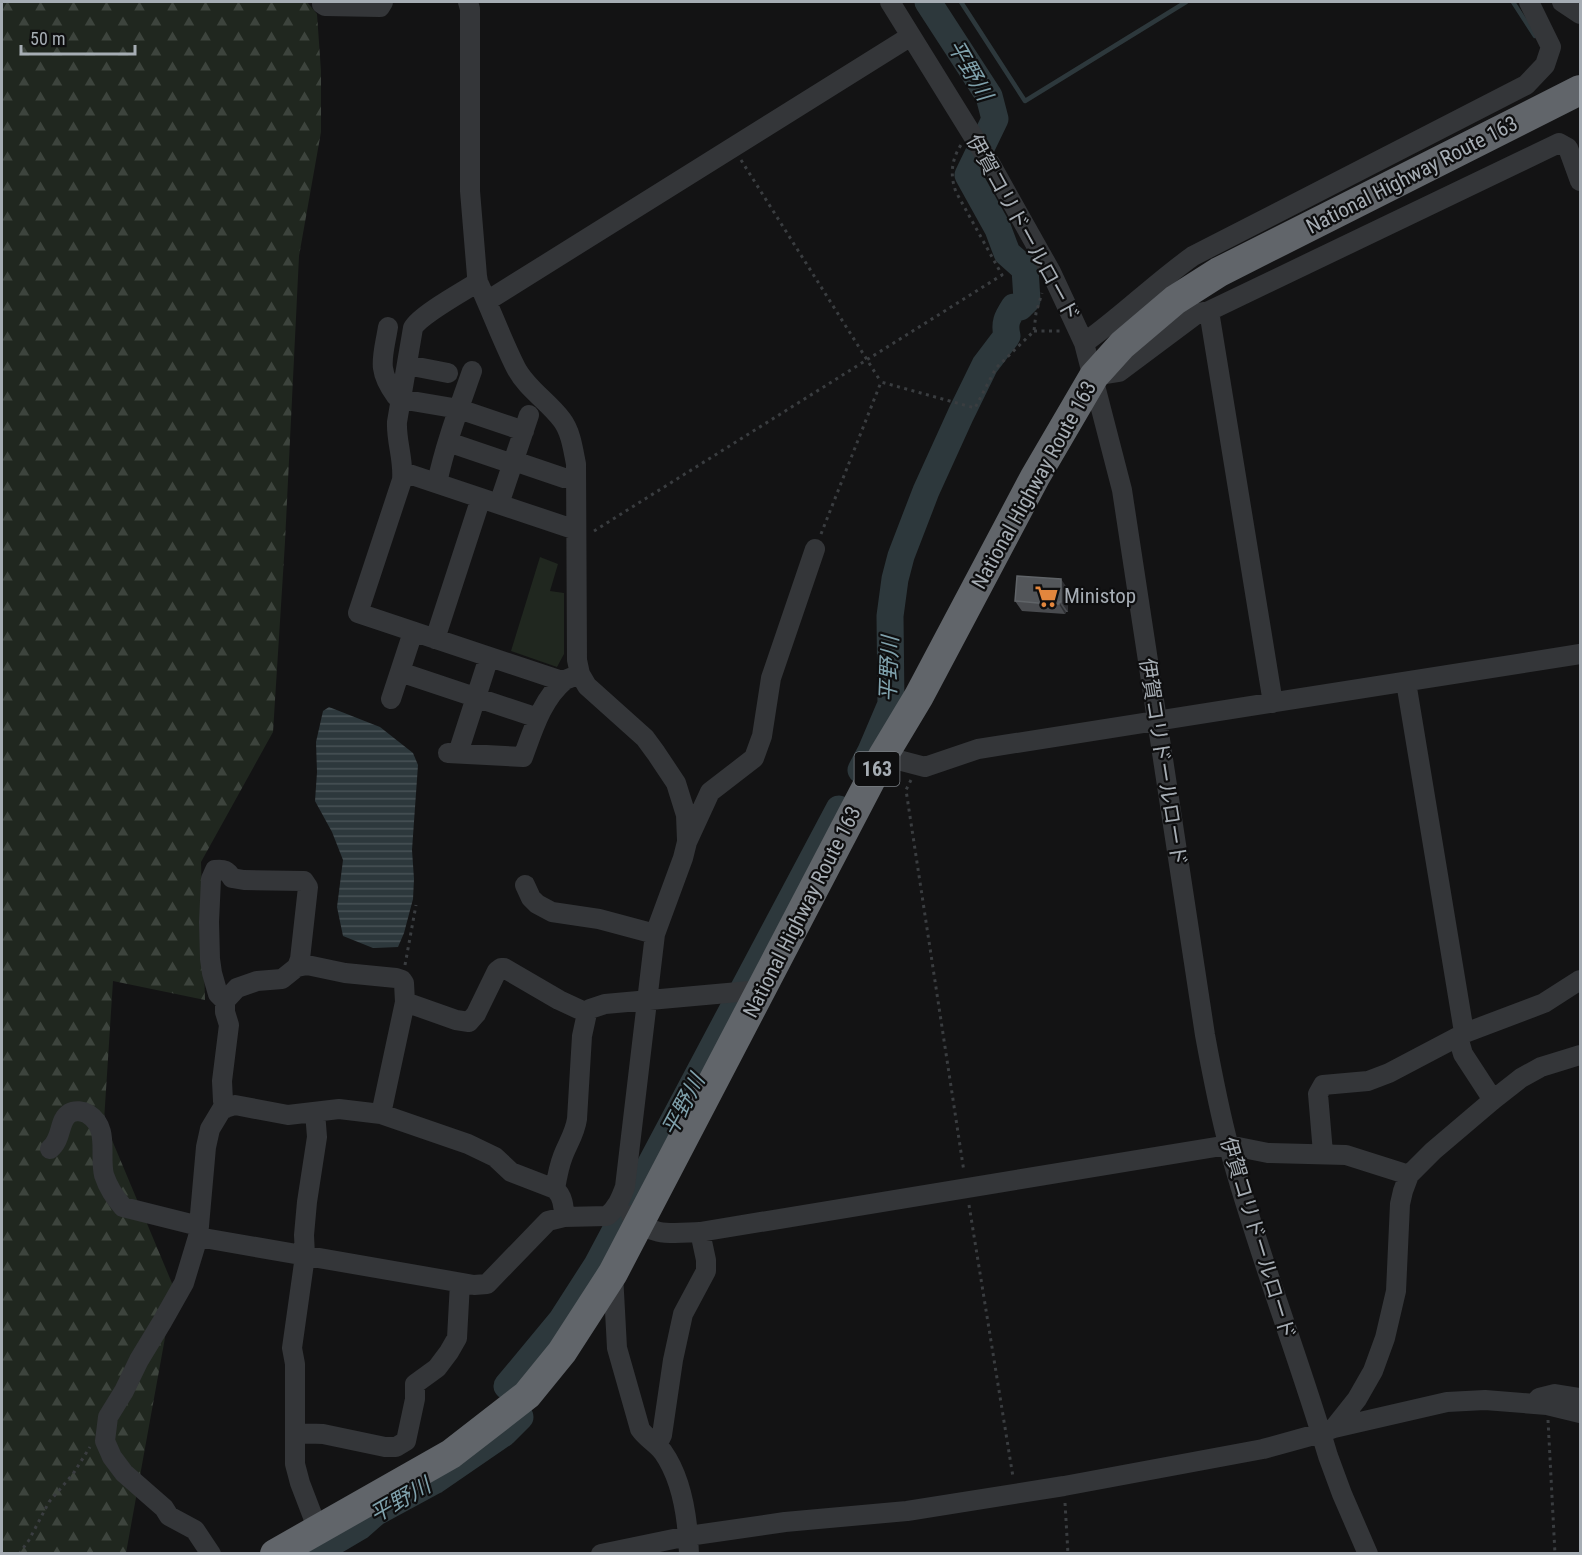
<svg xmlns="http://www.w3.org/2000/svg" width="1582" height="1555" font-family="'Roboto Condensed','Noto Sans JP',sans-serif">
  <defs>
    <pattern id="forest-firs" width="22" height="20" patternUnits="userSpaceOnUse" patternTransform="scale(1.5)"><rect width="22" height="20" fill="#20271f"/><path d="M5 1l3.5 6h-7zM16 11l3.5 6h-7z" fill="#3d443d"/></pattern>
    <pattern id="water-rules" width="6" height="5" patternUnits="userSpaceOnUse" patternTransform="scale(1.5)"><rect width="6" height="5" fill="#2d383c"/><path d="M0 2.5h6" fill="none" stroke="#485256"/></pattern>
  </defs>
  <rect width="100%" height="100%" fill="#131314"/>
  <path fill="#20271f" d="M540,557L558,564L550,591L564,593V654L557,667L511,651Z"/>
  <path fill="url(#forest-firs)" d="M2,2H307L317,14L321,71V132L299,256L285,542L273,732L201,862L205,1000L113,981L104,1121L174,1288L126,1553L2,1554Z"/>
  <path fill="url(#water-rules)" d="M329,707L380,727L413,753L418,765L412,850L414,879L413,899L404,933L398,947L373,948L343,936L337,907L343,860L332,832L315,801L317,772L316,742L323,711Z"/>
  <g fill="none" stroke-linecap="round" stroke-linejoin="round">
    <path stroke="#2d383c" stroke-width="4.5" d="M961,2L1025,101L1186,2
      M1513,2L1535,36"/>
    <path stroke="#2d383c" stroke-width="27" d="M861,770L871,751L891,704L890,616L895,579L901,556L926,491L961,414L985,365L1007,336C1004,323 1007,318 1014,307H1020L1027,300L1025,269L1007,253L998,229L968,175L995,119L989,96L928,2
      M507,1386L561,1321L597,1265L839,809
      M305,1554L330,1539L337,1540L359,1527L375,1513L434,1481L504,1433L520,1417"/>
    <path stroke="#3a3d40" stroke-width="3" stroke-dasharray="3 4.5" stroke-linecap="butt" d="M741,160L881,382
      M1034,331H1062
      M594,531L1002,275L956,192C950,176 951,160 961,145
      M821,534L881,382L975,408L996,368L1034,331L1036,313L1042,293
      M911,780L906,790L964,1172
      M405,965L416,905
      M969,1205L1013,1477
      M1548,1420L1555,1554
      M1065,1503L1068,1554
      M19,1554L29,1540L49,1502L73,1474L90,1447"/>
    <path stroke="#343639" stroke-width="20" d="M322,2V4L325,6L380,7L383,2
      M468,2L470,9V191L477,276L478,282C491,310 502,340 516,368C527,389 548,401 562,420C571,432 573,449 576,464L577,660L580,674L587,686L645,738L656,753L676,783L686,815L687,840
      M890,2L991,165L1051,272L1084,343L1122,490L1205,1035C1212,1073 1219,1110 1229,1147C1257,1251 1297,1352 1328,1456L1342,1494L1368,1554
      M1562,2L1580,14
      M478,282C464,291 420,315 413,328L397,422C396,441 404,460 402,480L358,613L559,680H565L580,674
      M487,301L911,36
      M388,327C383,358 376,369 396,396L400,399L459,409L524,431
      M1084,343C1122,316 1155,283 1193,256L1526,85L1545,65L1551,47L1529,2
      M407,365L448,373
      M1094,376L1119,372L1198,313L1209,311
      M448,442L513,464
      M514,461L564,478
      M403,472L576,530
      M437,483C445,445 459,408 472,371
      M499,504L529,415
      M435,639L481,498
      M400,672L538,718
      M1406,682L1463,1026L1465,1033
      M391,699L413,632
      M1273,703L1209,311L1559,143L1568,148L1580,181
      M448,753L523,757C533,730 542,699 565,680
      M458,753L489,657
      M883,756L925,767L978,749L1580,654
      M525,885L531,898L537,904L552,912L599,919L655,934
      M225,1001L218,994L212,973L210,959L209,922L211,879L215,870C224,869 227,870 232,878L244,880L304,881L308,887L300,959L297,967
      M405,1002L456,1020L469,1022L476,1014L497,971L501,968H504L559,1000L587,1013L590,1009L605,1004L761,990
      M1458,1037L1463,1054L1493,1100
      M226,1108L223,1101L222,1081L229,1025L225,1012V1001L237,988L257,981L282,979L297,967L307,965L345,973L396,978L402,980L404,983L405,1002L381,1114
      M315,1112L317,1137L307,1202L304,1235L305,1256L292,1348L295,1364V1464L300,1483L318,1530
      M50,1149C63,1138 58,1120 70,1113C75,1110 83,1111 88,1114C110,1128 99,1154 104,1175C108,1187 115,1198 123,1207L199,1226
      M1323,1153L1318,1094L1323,1085L1368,1081L1389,1073L1465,1033L1544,1003L1580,980
      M555,1189C557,1177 559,1166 563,1156C568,1143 575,1133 577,1119L582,1036L587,1013
      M631,1215C652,1238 672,1233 700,1232L1228,1145L1268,1153L1346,1155L1409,1175
      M198,1237L474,1285L487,1284L548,1221L564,1217L607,1216C617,1208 621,1198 625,1187L655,934L683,858L687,842L710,792L754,758L762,736L771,678L815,549
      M613,1274L617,1348L640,1429C646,1438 656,1443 663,1452C682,1479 688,1521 689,1554
      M1539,1398L1555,1394L1580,1398
      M1334,1428L1357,1399L1373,1371L1385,1338L1396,1291L1400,1204L1403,1191L1409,1175L1433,1151L1493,1100L1521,1078L1541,1067L1580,1055
      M295,1433L323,1434L385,1447H396L406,1441L415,1399V1384L437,1368L449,1352L457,1338L460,1283
      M657,1445L662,1435L673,1360L683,1314L706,1271V1260L700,1232
      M211,1554L195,1530L169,1516L164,1508L124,1473L112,1457L105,1441L108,1417L124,1391L139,1360L162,1322L184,1283L198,1237L206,1147L210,1129L222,1109L235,1105L288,1115L339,1109L381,1114L468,1144L495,1157L511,1172L555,1189C563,1196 564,1206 564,1217
      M601,1554L688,1536L785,1522L907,1511L1064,1486L1263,1449L1321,1433L1334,1428L1447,1402L1485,1400L1547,1405L1580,1413"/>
    <path stroke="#61656a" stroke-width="30" d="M275,1554L451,1454L527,1395L562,1352L613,1273L883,756L919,696L1035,477L1094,376L1122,345L1175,300L1219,272L1580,90"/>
  </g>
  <path fill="#494b4f" d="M1068,589V612H1066L1065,614L1022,611L1015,601Z"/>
  <path fill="#2f3033" d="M1061,579L1068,589V612L1061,602Z
    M1059,602L1066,612L1065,614L1059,604Z"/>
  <path fill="#53565a" stroke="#606468" stroke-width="1.5" d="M1017,576L1061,579V602H1059V604H1049L1015,601Z"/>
  <defs>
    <symbol id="supermarket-bare" viewBox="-9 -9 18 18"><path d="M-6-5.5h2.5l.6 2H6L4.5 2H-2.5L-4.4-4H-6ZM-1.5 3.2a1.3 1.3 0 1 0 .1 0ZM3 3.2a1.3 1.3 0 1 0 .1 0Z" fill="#e2863d" stroke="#0e0e0f" stroke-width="2.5" paint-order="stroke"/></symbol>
  </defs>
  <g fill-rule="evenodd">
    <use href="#supermarket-bare" x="1030" y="580" width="33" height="33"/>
  </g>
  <g text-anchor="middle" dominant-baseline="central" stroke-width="4.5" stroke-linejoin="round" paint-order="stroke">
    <rect fill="#0e0e0f" stroke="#787d82" stroke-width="1.5" x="854.5" y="752" width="45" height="34" rx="4.5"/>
    <g font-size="20" font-weight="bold" fill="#a6adb4">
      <text x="877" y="769">163</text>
    </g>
    <g font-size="21" fill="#a6adb4" stroke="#0e0e0f">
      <text transform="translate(1412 175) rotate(-27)">National Highway Route 163</text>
      <text transform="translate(1023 228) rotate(61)">伊賀コリドールロード</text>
      <text transform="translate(1034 485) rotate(-61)">National Highway Route 163</text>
      <text transform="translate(1163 762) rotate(81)">伊賀コリドールロード</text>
      <text transform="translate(802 912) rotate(-63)">National Highway Route 163</text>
      <text transform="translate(1258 1238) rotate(73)">伊賀コリドールロード</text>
    </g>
    <g font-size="21" fill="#a6adb4" stroke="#0e0e0f" text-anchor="start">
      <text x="1064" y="596">Ministop</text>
    </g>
    <g font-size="22" font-style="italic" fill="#7fa1ac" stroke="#0e0e0f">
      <text transform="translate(970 70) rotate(60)">平野川</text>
      <text transform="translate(889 669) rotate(-88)">平野川</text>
      <text transform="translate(683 1105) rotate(-62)">平野川</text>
      <text transform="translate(400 1500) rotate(-30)">平野川</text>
    </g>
  </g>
  <rect width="1582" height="1555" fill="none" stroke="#a6adb4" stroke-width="6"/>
  <path d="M21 45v9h114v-9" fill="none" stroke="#a6adb4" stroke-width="3"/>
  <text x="30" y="45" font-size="18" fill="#a6adb4" stroke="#0e0e0f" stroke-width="4.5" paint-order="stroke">50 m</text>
</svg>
